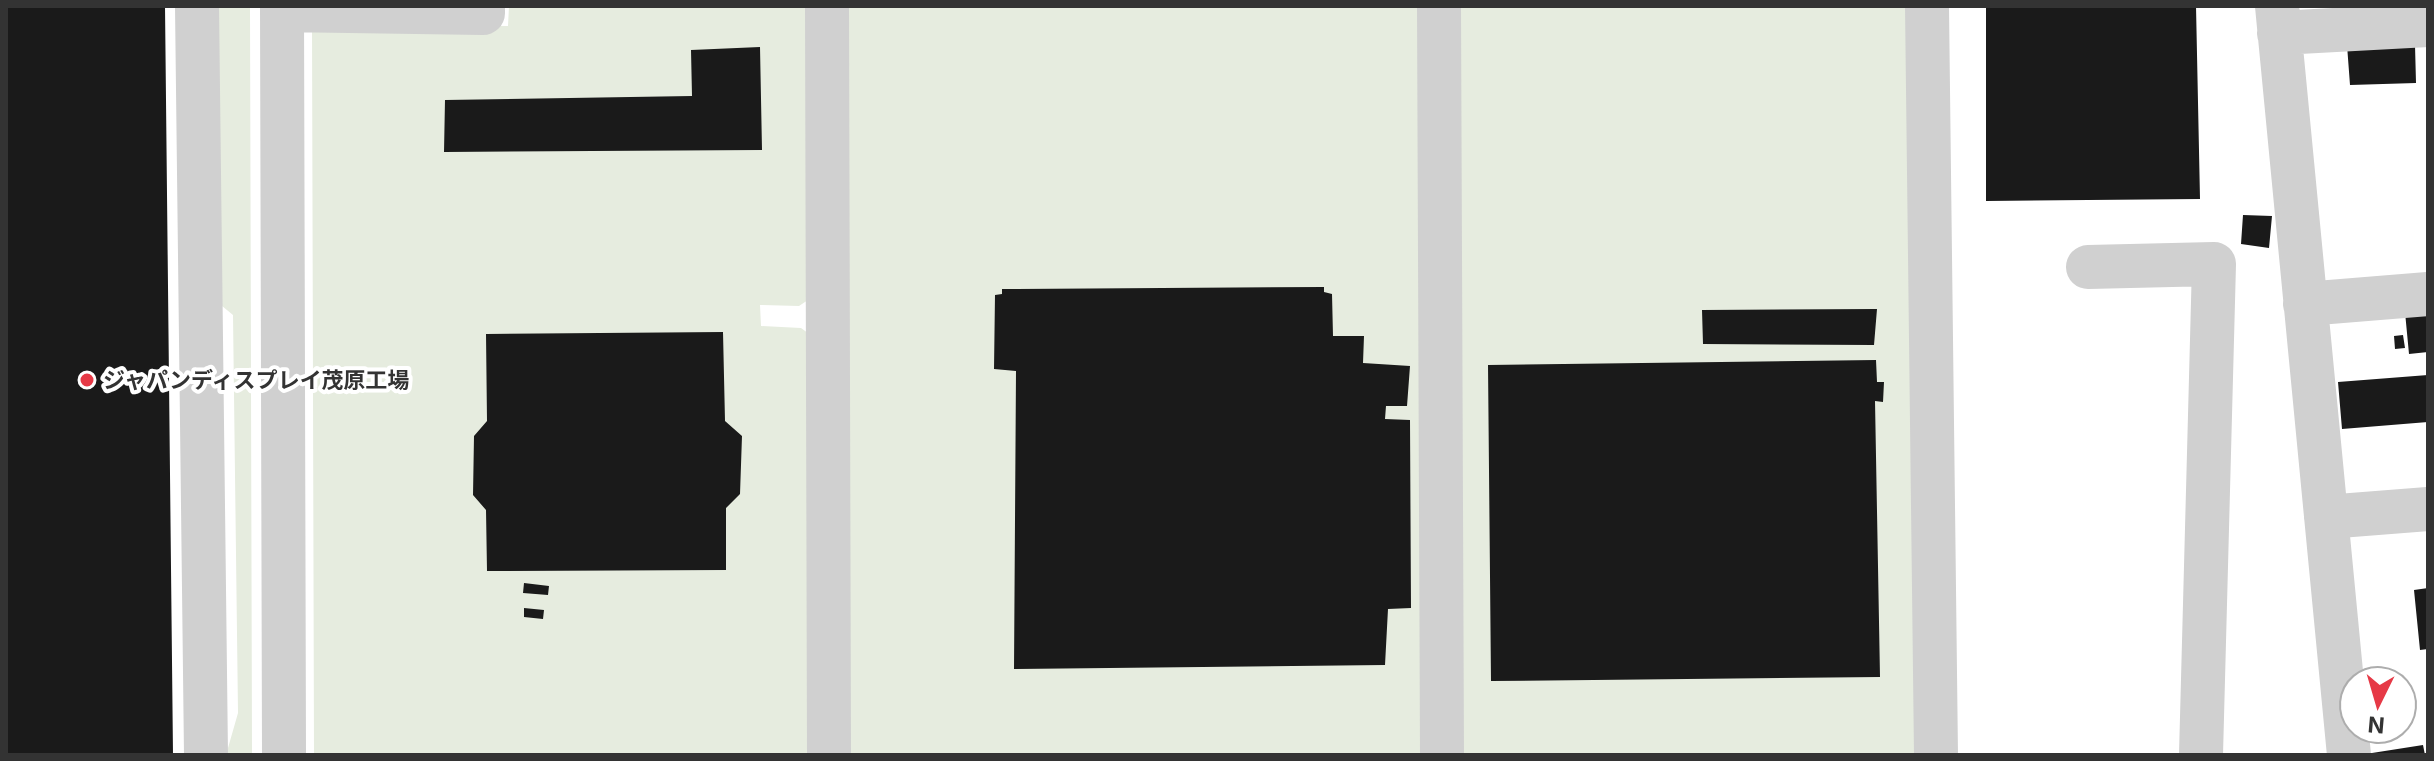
<svg xmlns="http://www.w3.org/2000/svg" width="2434" height="761" font-family="Inter,'Noto Sans JP',sans-serif">
  <rect width="100%" height="100%" fill="#fff"/>
  <path fill="#e6ecdf" d="M213,6H250L252,755H226L238,713L233,315L216,301Z
    M509,6H809L811,298L799,306L760,305L761,326L801,328L812,336L813,755H314L312,24L508,26Z
    M846,6H1423L1427,755H847Z
    M1459,6H1912L1921,755H1460Z"/>
  <path fill="#1a1a1a" d="M6,6H165L173,755H6Z
    M1986,6H2196L2200,199L1986,201Z
    M2347,45H2415L2416,83L2350,85Z
    M760,47L762,150L444,152L445,100L692,96L691,50Z
    M2243,215L2272,216L2269,248L2241,244Z
    M1324,287V292L1332,294L1333,336H1364L1363,363L1410,366L1407,406H1386L1385,419L1410,420L1411,608L1388,609L1385,665L1014,669L1016,371L994,369L995,295L1002,294V289Z
    M1877,309L1874,345L1703,344L1702,310Z
    M2424,310L2428,316V352L2409,354L2405,312Z
    M723,332L725,421L742,436L740,494L726,508V570L487,571L486,510L473,495L474,436L487,421L486,334Z
    M2403,335L2405,348L2395,349L2394,336Z
    M1876,360L1877,382H1884L1883,402L1875,401L1880,677L1491,681L1488,365Z
    M2428,375V422L2342,429L2338,382Z
    M524,583L549,586L548,595L523,593Z
    M2428,588V649L2420,650L2414,590Z
    M524,608L544,610L543,619L524,617Z
    M2423,745L2425,755H2372V753Z"/>
  <g fill="none" stroke-linecap="round" stroke-linejoin="round">
    <path stroke="#d0d0d0" stroke-width="44" d="M197,6L206,755
      M282,6L284,755
      M827,6L829,755
      M1439,6L1442,755
      M1927,6L1936,755
      M2277,6L2349,755
      M282,10L483,13V6
      M2279,33L2428,25
      M2088,267L2214,264L2201,755
      M2305,304L2428,294
      M2326,517L2428,509"/>
  </g>
  <circle fill="#e63946" stroke="#fff" stroke-width="3" cx="87" cy="380" r="8"/>
  <g text-anchor="middle" dominant-baseline="central" stroke-width="8" stroke-linejoin="round" paint-order="stroke">
    <g font-size="22" font-weight="bold" fill="#333" stroke="#fff" text-anchor="start">
      <text x="103" y="380">ジャパンディスプレイ茂原工場</text>
    </g>
  </g>
  <rect width="2434" height="761" fill="none" stroke="#333333" stroke-width="16"/>
  <g transform="translate(2378 705) rotate(185)"><circle r="38" fill="#ffffff" stroke="#adadad" stroke-width="2"/>
  <path d="M0-6L14 30L0 20L-14 30Z" fill="#e63946"/>
  <text y="-12" font-size="22" font-weight="bold" text-anchor="middle" fill="#333333">N</text>
  </g>
</svg>
